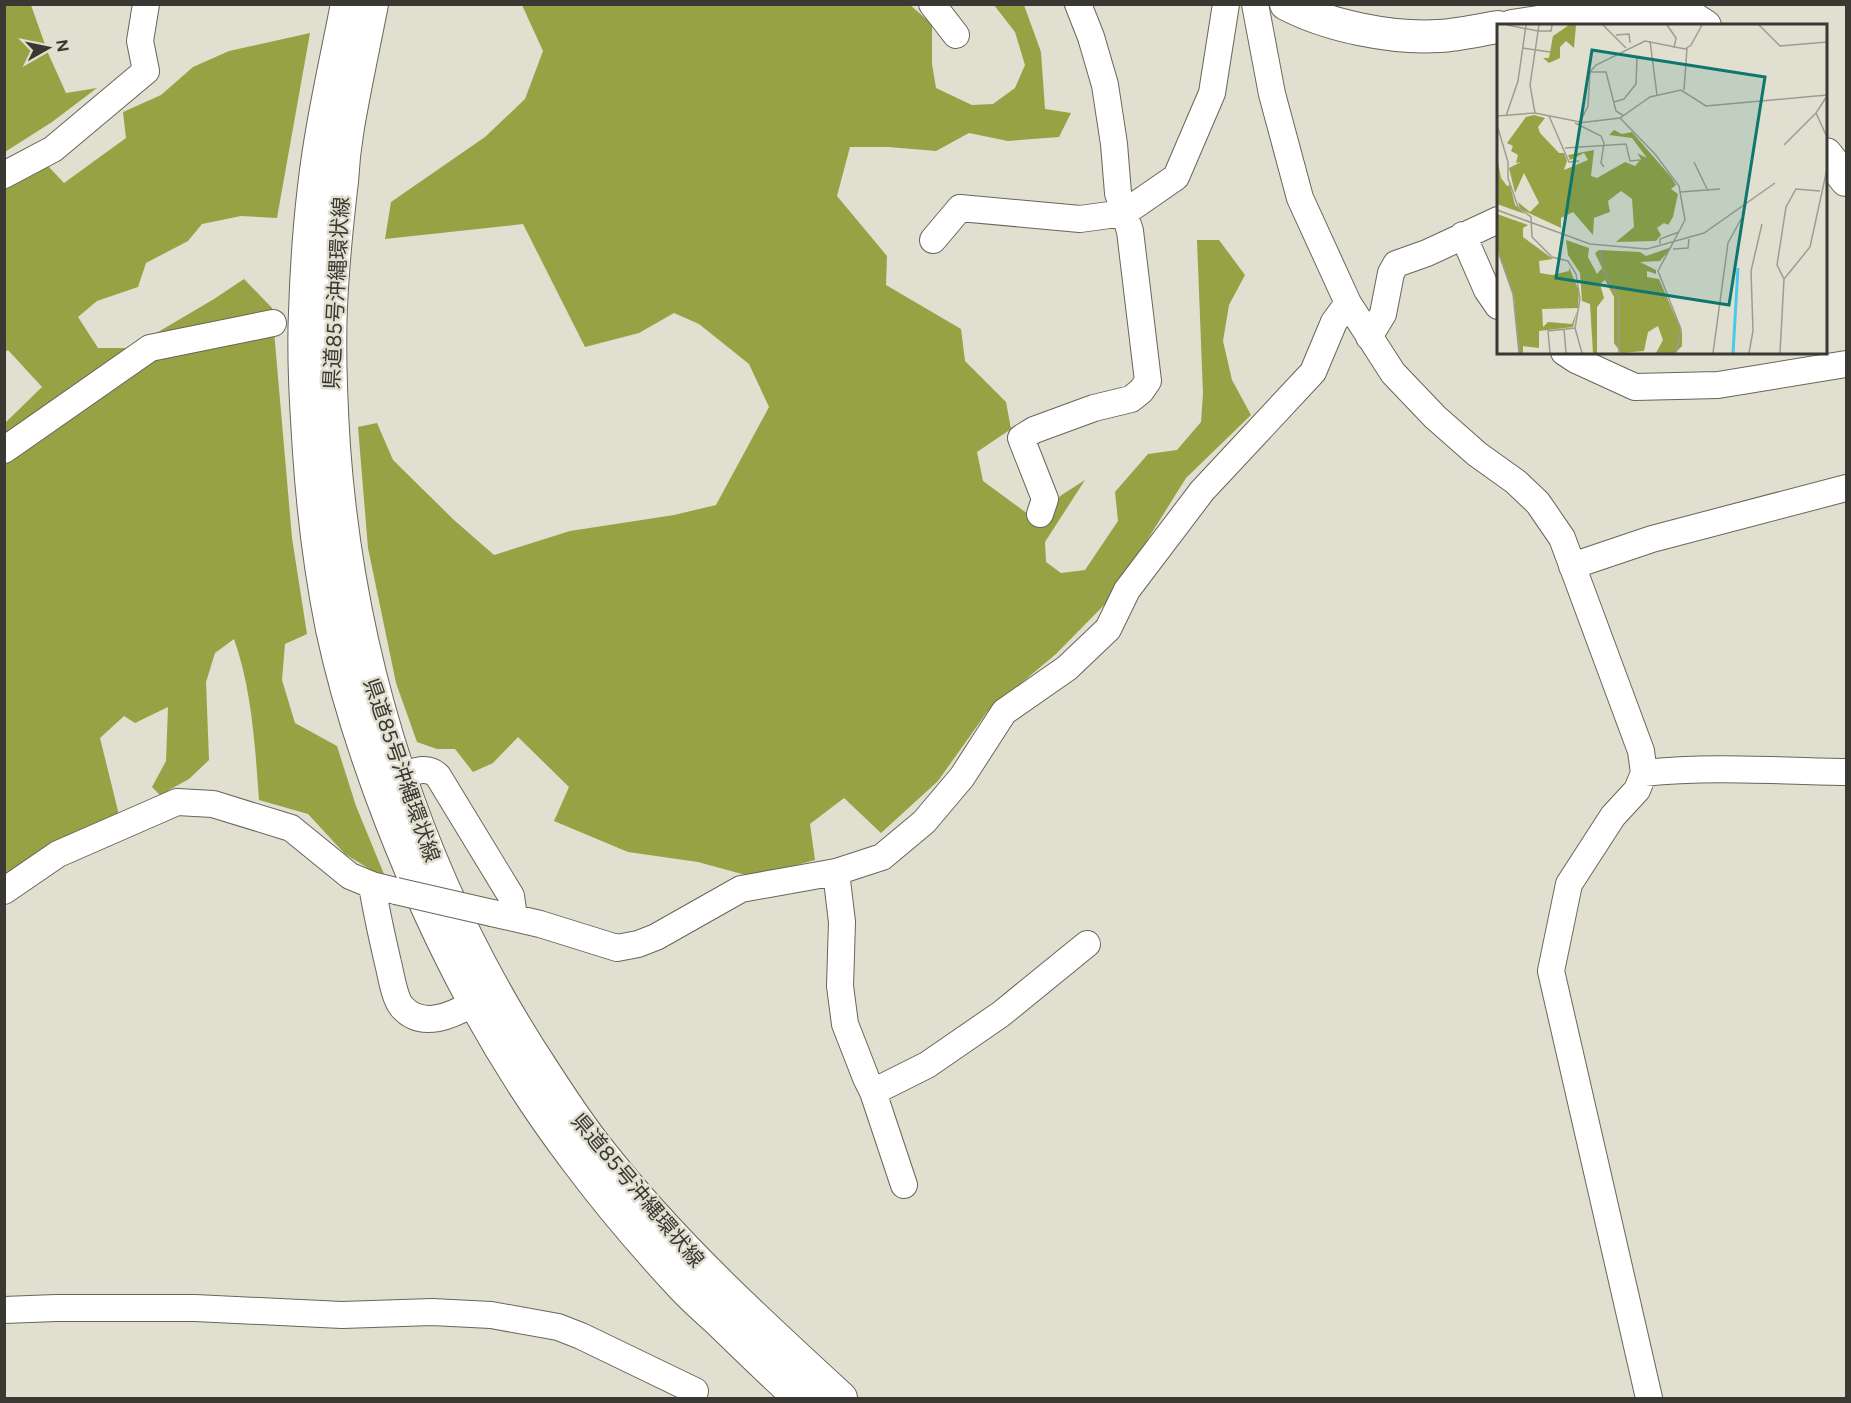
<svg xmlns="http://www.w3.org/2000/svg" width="1851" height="1403" font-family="Figtree,'Noto Sans JP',sans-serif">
  <rect width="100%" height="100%" fill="#e1dfd0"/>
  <path fill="#96a244" d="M5,4L31,5L48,53L66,93L97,88L52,122L5,152Z
    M522,5H910L932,24V64L936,88L972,105L993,104L1015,88L1025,65L1015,32L994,5H1024L1041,52L1045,109L1071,113L1059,137L1008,141L969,133L936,151L889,147H850L837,196L887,256L886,285L961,329L965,361L1006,402L1011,429L977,452L983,481L1028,514L1045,520L1060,496L1085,480L1045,542L1046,562L1061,573L1085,570L1118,521L1115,492L1148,454L1177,450L1201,422L1203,394L1197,240H1219L1245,275L1229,305L1223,341L1232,380L1251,415L1186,478L1111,598L1056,654L987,712L938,781L881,833L844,798L810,824L815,860L753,877L698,862L628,852L554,821L569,787L518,737L493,763L473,772L455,749H437L417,742L396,683L368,548L358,427L377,423L393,460L454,520L494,555L570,531L674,515L716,505L769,407L749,364L699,324L674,313L639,333L585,347L523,224L385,239L391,202L485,137L525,99L543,51Z
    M310,33L277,218L241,216L202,224L188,241L146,263L138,287L97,301L78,317L98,348H131L214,299L244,279L272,308L292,538L307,634L285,644L282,680L295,723L337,746L356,806L386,879L345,854L308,814L259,800C255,746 252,690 234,639L215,653L206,682L209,760L189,779L160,795L152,787L166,761L168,707L135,723L124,716L100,738L119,815L5,879V423L42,387L8,350L5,352L4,186L48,166L64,183L126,138L123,112L161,95L193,67L229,51Z"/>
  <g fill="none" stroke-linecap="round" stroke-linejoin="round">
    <defs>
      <path id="minor" d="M932,4L956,35
        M1255,4L1272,94L1300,198L1348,303L1393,373L1435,417L1477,454L1516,482L1538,503L1562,538L1641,751L1644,773L1637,790L1613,816L1569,884L1551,971L1649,1398
        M4,175L53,149L146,71L140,41L146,4
        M1463,235L1487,290L1498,306
        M933,240L960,208L1080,219L1124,213L1176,177L1212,93L1226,4
        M1369,337L1383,314L1391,273L1396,264L1427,253L1498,220
        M1564,352L1576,360L1635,387L1718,385L1846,364
        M4,450L150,348L273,323
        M1040,514L1045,499L1021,438L1034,430L1094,408L1131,399L1141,391L1148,381L1130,231L1118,193L1114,144L1105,85L1091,37L1078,4
        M1572,566L1652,539L1846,488
        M1644,773C1711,766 1779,771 1846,772
        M400,776C414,772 427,765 438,776L511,896L514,917
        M836,872L842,922L840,986L845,1024L866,1078L873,1092L904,1185
        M372,885C376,911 382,937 388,963C391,974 394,998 402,1007C422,1030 453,1015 474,1003
        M4,891L58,854L177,802L213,804L291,828L350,876L372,885L396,891
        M492,913L540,924L617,948L638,944L656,937L741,889L836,872L882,857L924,822L962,777L1004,712L1067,668L1108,629L1127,590L1202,491L1313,372L1334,322L1348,303
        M873,1092L927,1065L1001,1014L1087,944
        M4,1310L56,1308H195L342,1315L432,1312L491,1315L558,1327L581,1336L695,1391"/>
      <path id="major" d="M347,4C339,45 330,86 323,126C312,187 307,250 305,312C303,359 306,405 309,452C313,511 320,570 332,629C346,695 367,759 391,821C439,944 497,1056 577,1161C609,1204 645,1246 682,1286C694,1299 708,1311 721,1323C747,1348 773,1374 800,1398
        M372,4C364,45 355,86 348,127C345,145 343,163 342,181C337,223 333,264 331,306C329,353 331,400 334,447C350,668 420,884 543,1070C561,1098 580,1127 601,1153C672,1243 757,1321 841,1398
        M1286,4C1328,26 1392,39 1439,36C1459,35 1479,30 1498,27
        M1512,26L1625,9L1647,8L1670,9L1691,17L1705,26
        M1826,154L1846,180"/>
    </defs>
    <use href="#minor" stroke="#686659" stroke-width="28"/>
    <use href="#major" stroke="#686659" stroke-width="34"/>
    <use href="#minor" stroke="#fff" stroke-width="26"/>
    <use href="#major" stroke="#fff" stroke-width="32"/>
    <defs>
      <path id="minor-bridge" d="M396,891L492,913"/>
    </defs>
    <use href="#minor-bridge" stroke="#686659" stroke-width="28" stroke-linecap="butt"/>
    <use href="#minor-bridge" stroke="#fff" stroke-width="26"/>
  </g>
  <g text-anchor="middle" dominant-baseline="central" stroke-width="5" stroke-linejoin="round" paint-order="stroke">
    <g font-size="21" fill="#393832" stroke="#e1dfd0">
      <text transform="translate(336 293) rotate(-87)">県道85号沖縄環状線</text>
      <text transform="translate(402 770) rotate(71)">県道85号沖縄環状線</text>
      <text transform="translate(638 1190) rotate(50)">県道85号沖縄環状線</text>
    </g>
  </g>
  <g transform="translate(1497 24)">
    <rect width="330" height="330" fill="#e1dfd0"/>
    <path d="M72,1H79L77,24L69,17L63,23V34L52,39L46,34H52L56,12ZM37,91L48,94L41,103L43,109L62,129H67L70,137L67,146L91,136L87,129L73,136L71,131L97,126L94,152L100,154L128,138L138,142L144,135L140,129L150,134L135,114L112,111L117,106L125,110L135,108L174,153L179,161L174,165L181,170L176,193L171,201L167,199L160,204L164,211L159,217L119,218L137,203L135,175L124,167L111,177L113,188L97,194L96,211L76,188L64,194V204L23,185L21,178L33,188L42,179L27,149L18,169L12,144L24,138L19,139L21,131L14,127L16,122L10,119L29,93ZM0,133L4,154L10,162L13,161L18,181L28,190L0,180ZM0,190L31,201L26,204V213L56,235L42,237L43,249L55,251L72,247V243L82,267L81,284L45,285L46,303L51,298L75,300L80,287L76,303L42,307V324L26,322V329H22L17,274L0,225ZM69,216L92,224L91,233L100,250L105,244L98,229L102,226L143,228L149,232L175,223L163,237L143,238L159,246V250L150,247V253L162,255L185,308V322L178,329H159L166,316L161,302L151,308L147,327L124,329L117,319V273L108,256L103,260L107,274L100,283V329H96L93,280L85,277L83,249L71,231Z" fill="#96a244"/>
    <path fill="none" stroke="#48cbeb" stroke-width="3" d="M236,329L241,244"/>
    <path fill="none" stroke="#9e9c91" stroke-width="1.5" d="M10,1L41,7H54L55,1M106,1L129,24M170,1L179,14L177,24M262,1L283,22L330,18M119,11L132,10L133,19M153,17L160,71M26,24L53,28M93,48H109L119,87L127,92M187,66L190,24M330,72L319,89L330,113M117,78L127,75L139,60L140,33M38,89L33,61L42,1M0,92L38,89L83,98L91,82L93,48L99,41L148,17L188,25L194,21L205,1M9,92L21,57L29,1M52,92L72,138L82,137M123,94L158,130L182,162L188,196L161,247L184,305L179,329M78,99L104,112L107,119L104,139L107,143M81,99L123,94L153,73L184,66L209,82L330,71M0,101L11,138V154L21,183L34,193L35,213L55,233L71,237L79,250L83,275L78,304L85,329M287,121L319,89M68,124L129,120L133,137L143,136M197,138L211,167M183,168L223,165M0,186L93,220L150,225L207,209L278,159M163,220V215L182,208M176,225L191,224L192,215M104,226L105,242L122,276V329M2,230L16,270L22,329M287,255L280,241L289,183L299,165L323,167M67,305L69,329M53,329L51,307L78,304M216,329L231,219L244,195M252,329L256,307L254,247L265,200M283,329L287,255L313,223L330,145"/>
    <path fill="#0f766e" fill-opacity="0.15" stroke="#0f766e" stroke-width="3" d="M95,26L268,53L232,281L59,254Z"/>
    <rect width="330" height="330" fill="none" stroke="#393832" stroke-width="3"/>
  </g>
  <rect width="1851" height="1403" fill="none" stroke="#393832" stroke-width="12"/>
  <g transform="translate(48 48) rotate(81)" stroke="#e1dfd0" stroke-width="4.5" paint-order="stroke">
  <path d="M0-4.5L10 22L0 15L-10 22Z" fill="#393832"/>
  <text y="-9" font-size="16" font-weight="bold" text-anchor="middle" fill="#393832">N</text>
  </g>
</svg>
